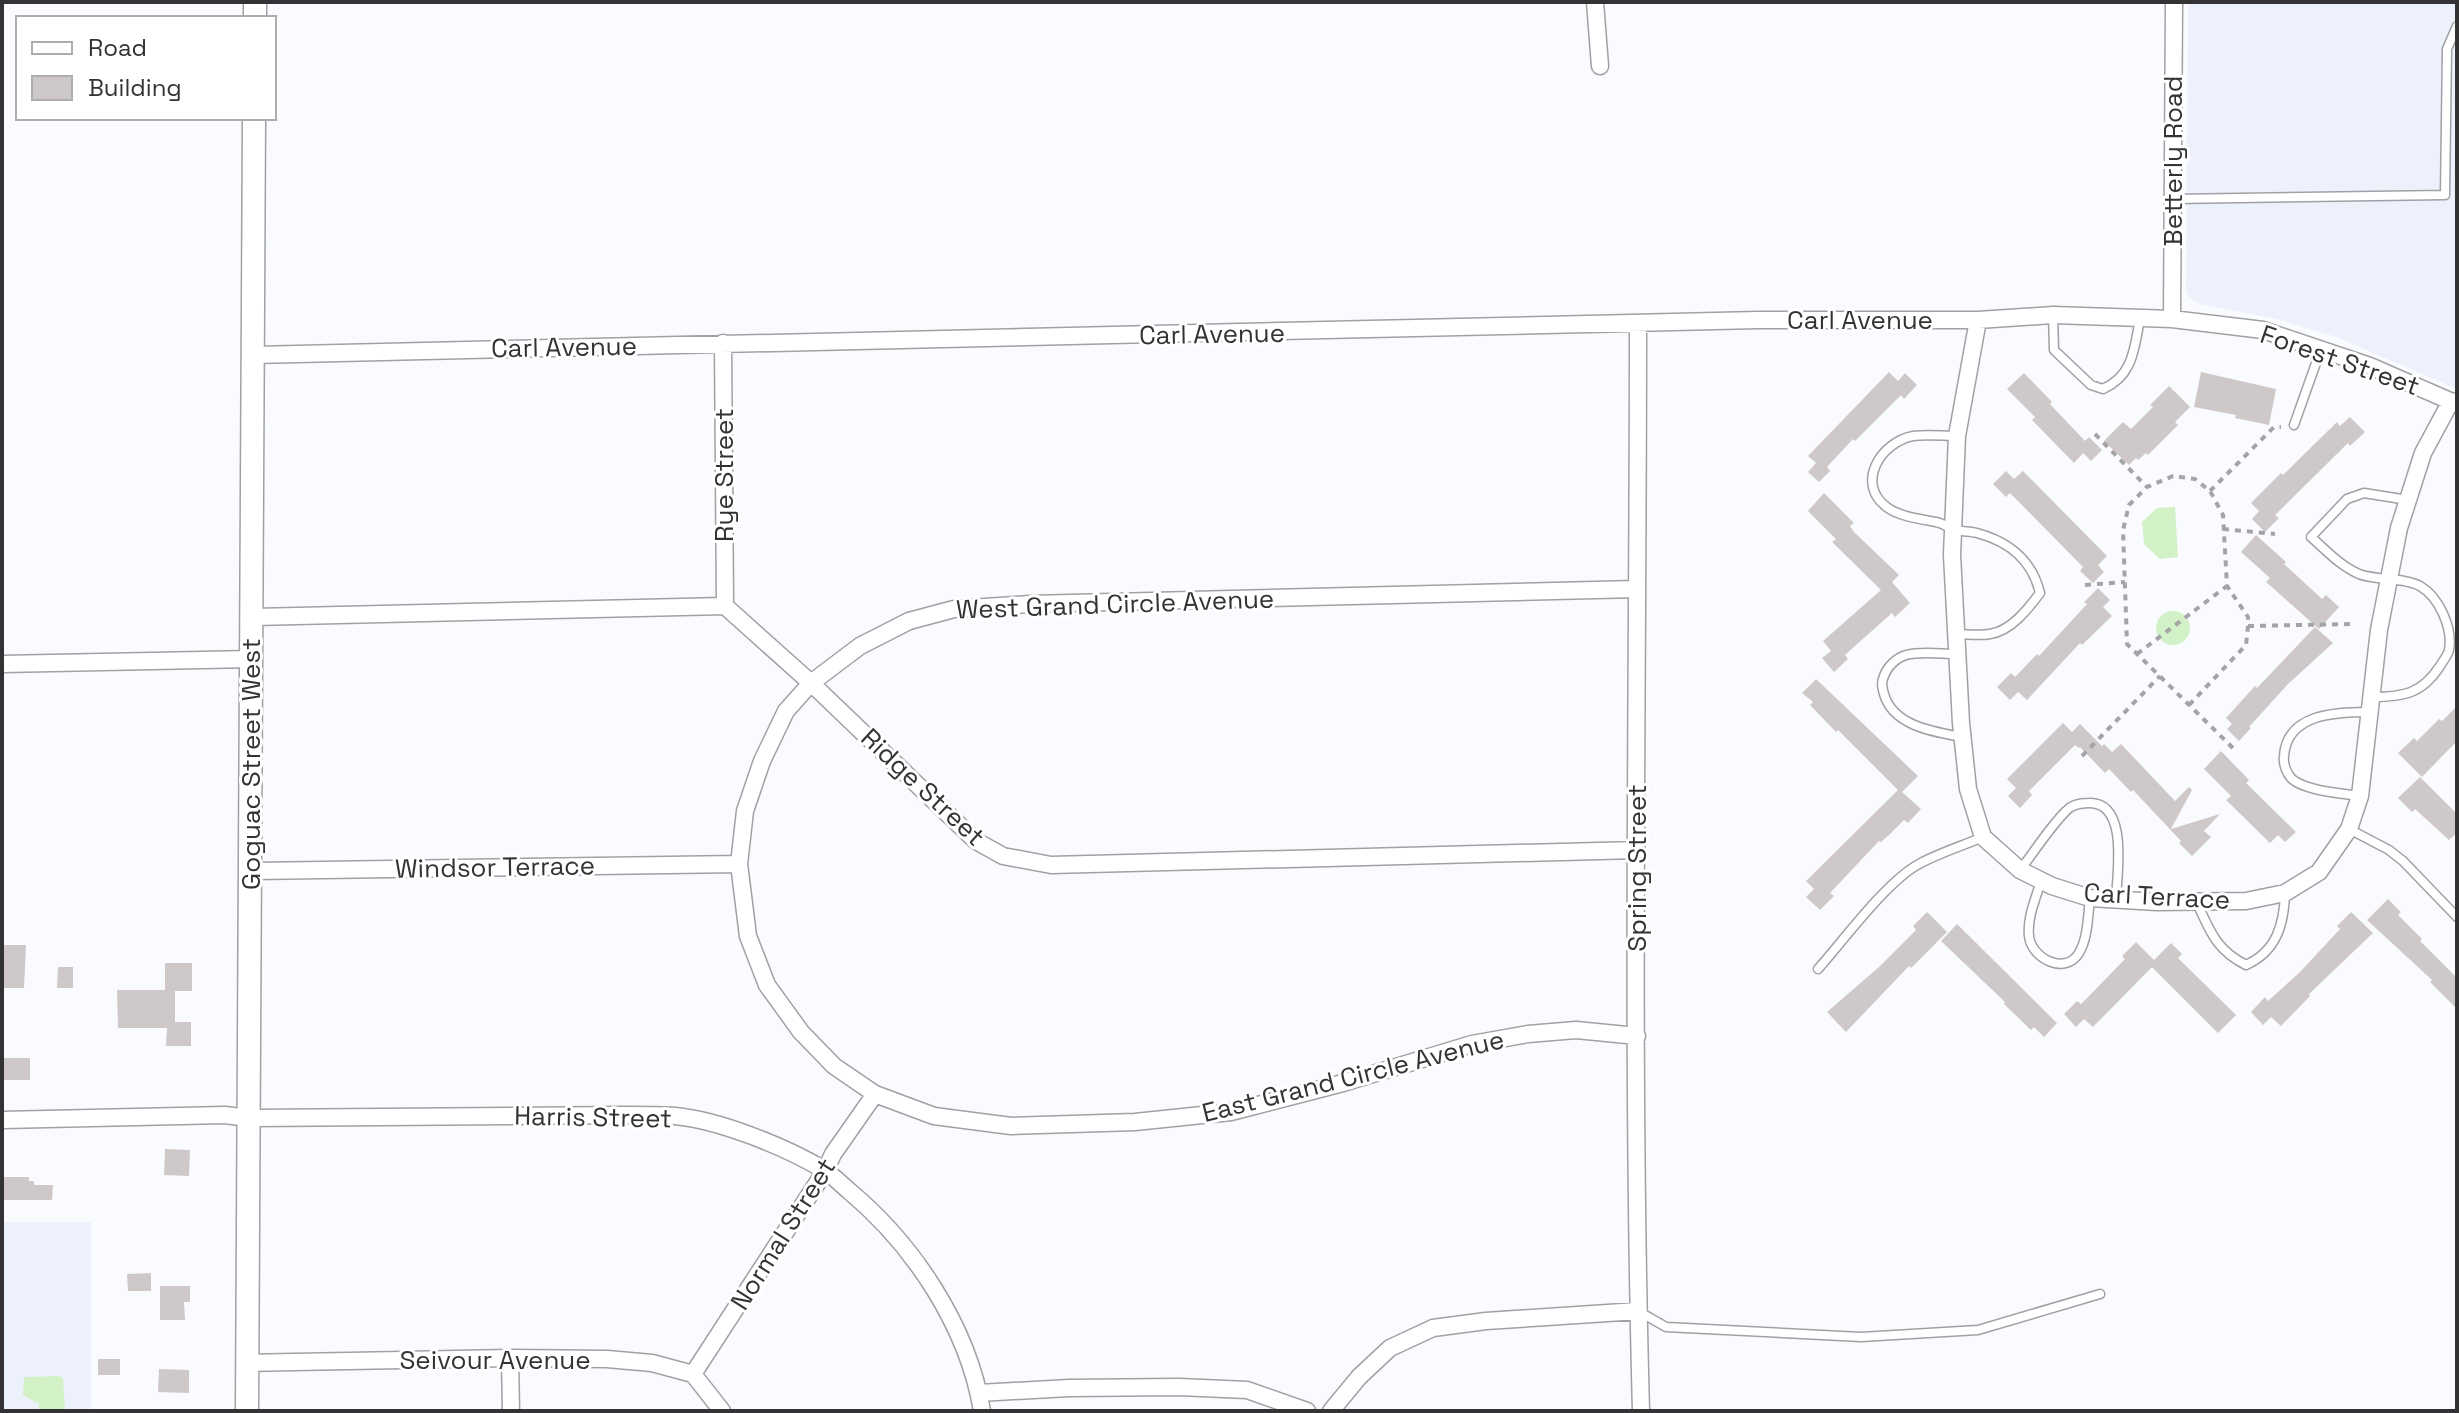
<svg xmlns="http://www.w3.org/2000/svg" width="2459" height="1413" font-family="'Space Grotesk',sans-serif">
  <rect width="100%" height="100%" fill="#fafbff"/>
  <path fill="#edf1fc" d="M2188,2H2457V389L2336,337L2277,319L2199,304L2189,297L2186,291Z
    M2,1222H91V1411H2Z"/>
  <path fill="#d2f1c6" d="M2175,507L2178,557L2160,559L2144,544L2142,522L2157,508Z
    M2156 628a17 17 0 1 1 34 0a17 17 0 1 1-34 0Z
    M59,1376L63,1378L65,1411H39V1404L23,1395L24,1377Z"/>
  <path fill="#cec8c8" d="M1889,372L1898,381L1905,373L1917,385L1904,399L1901,395L1855,441L1853,439L1827,467L1830,471L1819,482L1808,472L1816,463L1808,456Z
    M2201,372L2276,389L2269,425L2235,418L2236,415L2194,407Z
    M2024,373L2052,402L2050,404L2085,441L2089,437L2102,450L2091,461L2083,453L2074,463L2032,420L2035,417L2007,389Z
    M2169,386L2190,407L2175,422L2178,425L2148,455L2146,453L2138,460L2136,458L2129,465L2104,441L2123,422L2131,429L2153,407L2150,405Z
    M2350,417L2365,432L2350,446L2348,443L2275,515L2279,518L2265,532L2252,519L2259,511L2251,503L2281,473L2283,475L2337,422L2340,426Z
    M2006,471L2014,479L2023,471L2107,556L2098,565L2104,572L2093,583L2080,571L2083,567L2010,493L2006,497L1993,484Z
    M1824,493L1854,523L1850,526L1854,532L1899,575L1892,582L1910,603L1895,617L1892,613L1855,646L1845,655L1848,659L1834,672L1822,658L1831,651L1823,641L1881,590L1832,542L1836,539L1808,511Z
    M2256,535L2286,562L2284,564L2322,599L2326,595L2339,607L2319,629L2266,582L2270,578L2241,552Z
    M2098,588L2110,600L2103,607L2112,616L2082,645L2080,643L2027,700L2018,692L2010,700L1997,687L2011,673L2015,677L2037,654L2039,656L2087,604L2084,602Z
    M2315,627L2333,643L2288,684L2249,727L2251,728L2239,741L2227,729L2232,724L2226,718L2255,686L2257,688Z
    M1816,679L1918,776L1902,792L1921,809L1908,823L1904,820L1890,834L1881,842L1879,841L1830,893L1834,896L1820,910L1806,897L1814,889L1806,881L1898,790L1838,730L1836,732L1810,705L1813,702L1802,693Z
    M2457,706V741L2422,777L2398,753L2414,738L2417,741L2439,719L2442,721Z
    M2063,723L2072,732L2080,724L2102,746L2104,744L2112,752L2121,744L2175,801L2189,787L2192,790L2171,829L2220,814L2204,831L2211,837L2192,856L2179,843L2181,841L2133,790L2131,792L2109,769L2105,773L2080,747L2079,748L2075,745L2029,791L2032,795L2020,808L2008,796L2016,788L2007,779Z
    M2221,751L2249,780L2246,783L2296,832L2285,842L2278,835L2270,843L2226,800L2231,796L2204,769Z
    M2420,777L2457,814V833L2449,840L2415,809L2412,812L2398,798Z
    M2388,899L2401,912L2398,915L2422,939L2420,941L2457,978V1009L2430,982L2432,980L2367,920Z
    M1927,912L1947,932L1911,968L1909,966L1846,1032L1827,1012L1879,967L1916,930L1913,926Z
    M2351,912L2373,933L2309,994L2310,996L2281,1026L2271,1017L2263,1025L2251,1012L2265,997L2268,1001L2300,972L2340,929L2337,926Z
    M1957,924L2057,1023L2044,1037L2034,1027L2031,1030L2004,1004L2005,1002L1941,941Z
    M2136,942L2154,960L2171,943L2182,954L2178,958L2236,1015L2218,1033L2152,967L2093,1027L2084,1019L2076,1027L2064,1014L2077,1001L2081,1004L2090,995L2125,959L2122,956Z
    M4,945H26L24,988H4Z
    M165,963H192V991H175V1022H191V1046H166L167,1028H118L117,990H165Z
    M58,967H73V988H57Z
    M2,1058H30V1080H2Z
    M165,1149L190,1150L189,1176L164,1175Z
    M2,1177H29V1181H34V1185H53L52,1200H2Z
    M151,1273V1291H128L127,1274Z
    M160,1286H190V1302H184L185,1320H160Z
    M98,1359H120V1375H98Z
    M159,1369L189,1370V1393L158,1392Z"/>
  <g fill="none" stroke-linecap="round" stroke-linejoin="round">
    <defs>
      <path id="lane" d="M2173,199L2445,195L2447,49L2457,26
        M2053,315L2054,350L2091,385L2103,389C2134,375 2134,348 2140,319
        M2294,425L2321,349
        M1956,634C1967,634 1979,636 1990,634C2011,631 2028,609 2040,593C2032,560 2010,542 1977,533C1969,531 1960,532 1953,529C1947,527 1942,523 1936,522C1921,519 1901,517 1888,508C1854,484 1881,442 1913,436C1927,434 1943,436 1957,436
        M1957,654C1941,654 1921,651 1906,655C1896,658 1887,667 1884,676C1881,683 1882,687 1884,694C1893,726 1934,732 1962,737
        M2372,697C2403,697 2422,694 2440,666C2443,661 2448,655 2449,650C2453,628 2439,597 2420,586C2404,577 2377,581 2359,574C2340,566 2326,550 2311,537L2347,499L2364,493L2408,500
        M2359,796C2341,793 2306,791 2292,779C2286,773 2283,763 2284,756C2287,713 2337,712 2369,712
        M2349,829L2389,850L2403,861L2457,917
        M2020,870C2035,851 2049,828 2066,811C2071,805 2081,803 2089,803C2129,802 2117,874 2116,899
        M2041,881C2036,898 2027,917 2029,936C2031,958 2065,976 2079,953C2088,938 2088,915 2090,898
        M2197,903C2210,931 2216,950 2246,965C2277,951 2284,924 2285,893
        M1818,969C1843,941 1887,881 1919,864C1939,853 1962,846 1983,837
        M1638,1311L1666,1327L1861,1337L1978,1330L2100,1294"/>
      <path id="street" d="M1595,2L1600,66
        M2172,319L2174,2
        M1978,320L1957,436L1952,555L1961,723L1968,789L1983,837L2020,870L2052,886L2090,898L2157,902L2246,901L2285,893L2319,872L2349,829L2360,796L2379,630L2399,528L2423,453L2451,401
        M1638,325C1638,687 1631,1049 1641,1411
        M723,343L725,606
        M251,355L1758,320H1978L2053,315L2172,319L2263,330L2370,366L2457,404
        M253,617L725,606L811,683L976,841L1003,856L1051,865L1637,850
        M2,664L252,659
        M251,871L739,864
        M1637,1036L1576,1030L1528,1034L1472,1044L1343,1083L1231,1112L1135,1122L1011,1126L934,1116L875,1094L834,1066L801,1032L767,985L748,936L739,864L745,811L762,761L786,711L811,683L860,646L909,621L954,609L1030,604L1637,589
        M2,1120L225,1115L249,1118L626,1115C642,1115 658,1115 675,1116C719,1120 786,1147 824,1170C832,1175 840,1183 848,1190C913,1244 968,1326 982,1411
        M510,1358L511,1411
        M247,1363L510,1358L607,1359L652,1363L693,1374L722,1411
        M693,1374L825,1171L833,1154L875,1094
        M979,1393L1069,1388L1179,1387L1247,1390L1307,1411
        M1331,1411L1359,1377L1390,1348L1433,1328L1486,1321L1638,1311"/>
      <path id="secondary" d="M255,18V2
        M247,1411L254,118"/>
    </defs>
    <use href="#lane" stroke="#9fa1a5" stroke-width="11"/>
    <use href="#street" stroke="#9fa1a5" stroke-width="19"/>
    <use href="#secondary" stroke="#9fa1a5" stroke-width="25"/>
    <path stroke="#a3a4a7" stroke-width="4" stroke-dasharray="6 6" stroke-linecap="butt" d="M2095,434L2147,487
      M2210,491L2274,427H2281
      M2223,529L2275,534
      M2085,585L2125,582
      M2248,626L2354,624
      M2137,654L2227,586
      M2189,705L2246,645L2248,626V617L2227,586L2223,515L2210,491L2195,479L2173,476L2147,487L2129,505L2123,530L2127,644L2236,751
      M2082,756L2160,676"/>
    <use href="#lane" stroke="#fff" stroke-width="8"/>
    <use href="#street" stroke="#fff" stroke-width="16"/>
    <use href="#secondary" stroke="#fff" stroke-width="22"/>
  </g>
  <g text-anchor="middle" dominant-baseline="central" stroke-width="6" stroke-linejoin="round" paint-order="stroke">
    <g font-size="26" fill="#333335" stroke="#fff">
      <text transform="translate(2173 161) rotate(-90)">Betterly Road</text>
      <text x="1860" y="320">Carl Avenue</text>
      <text transform="translate(1212 334) rotate(-1)">Carl Avenue</text>
      <text transform="translate(564 347) rotate(-1)">Carl Avenue</text>
      <text transform="translate(2340 360) rotate(19)">Forest Street</text>
      <text transform="translate(724 475) rotate(-90)">Rye Street</text>
      <text transform="translate(1115 604) rotate(-2)">West Grand Circle Avenue</text>
      <text transform="translate(251 764) rotate(-90)">Goguac Street West</text>
      <text transform="translate(923 787) rotate(43)">Ridge Street</text>
      <text transform="translate(495 867) rotate(-1)">Windsor Terrace</text>
      <text transform="translate(1637 868) rotate(-90)">Spring Street</text>
      <text transform="translate(2157 896) rotate(3)">Carl Terrace</text>
      <text transform="translate(1353 1076) rotate(-14)">East Grand Circle Avenue</text>
      <text transform="translate(593 1117) rotate(1)">Harris Street</text>
      <text transform="translate(783 1234) rotate(-58)">Normal Street</text>
      <text x="495" y="1360">Seivour Avenue</text>
    </g>
  </g>
  <rect width="2459" height="1413" fill="none" stroke="#333335" stroke-width="8"/>
  <rect x="16" y="16" width="260" height="104" fill="#ffffff" stroke="#adadae" stroke-width="2"/>
  <rect x="32" y="42" width="40" height="12" fill="#ffffff" stroke="#adadae" stroke-width="2"/>
  <text x="88" y="56" font-size="24" fill="#333335">Road</text>
  <rect x="32" y="76" width="40" height="24" fill="#cec8c8" stroke="#adadae" stroke-width="2"/>
  <text x="88" y="96" font-size="24" fill="#333335">Building</text>
</svg>
